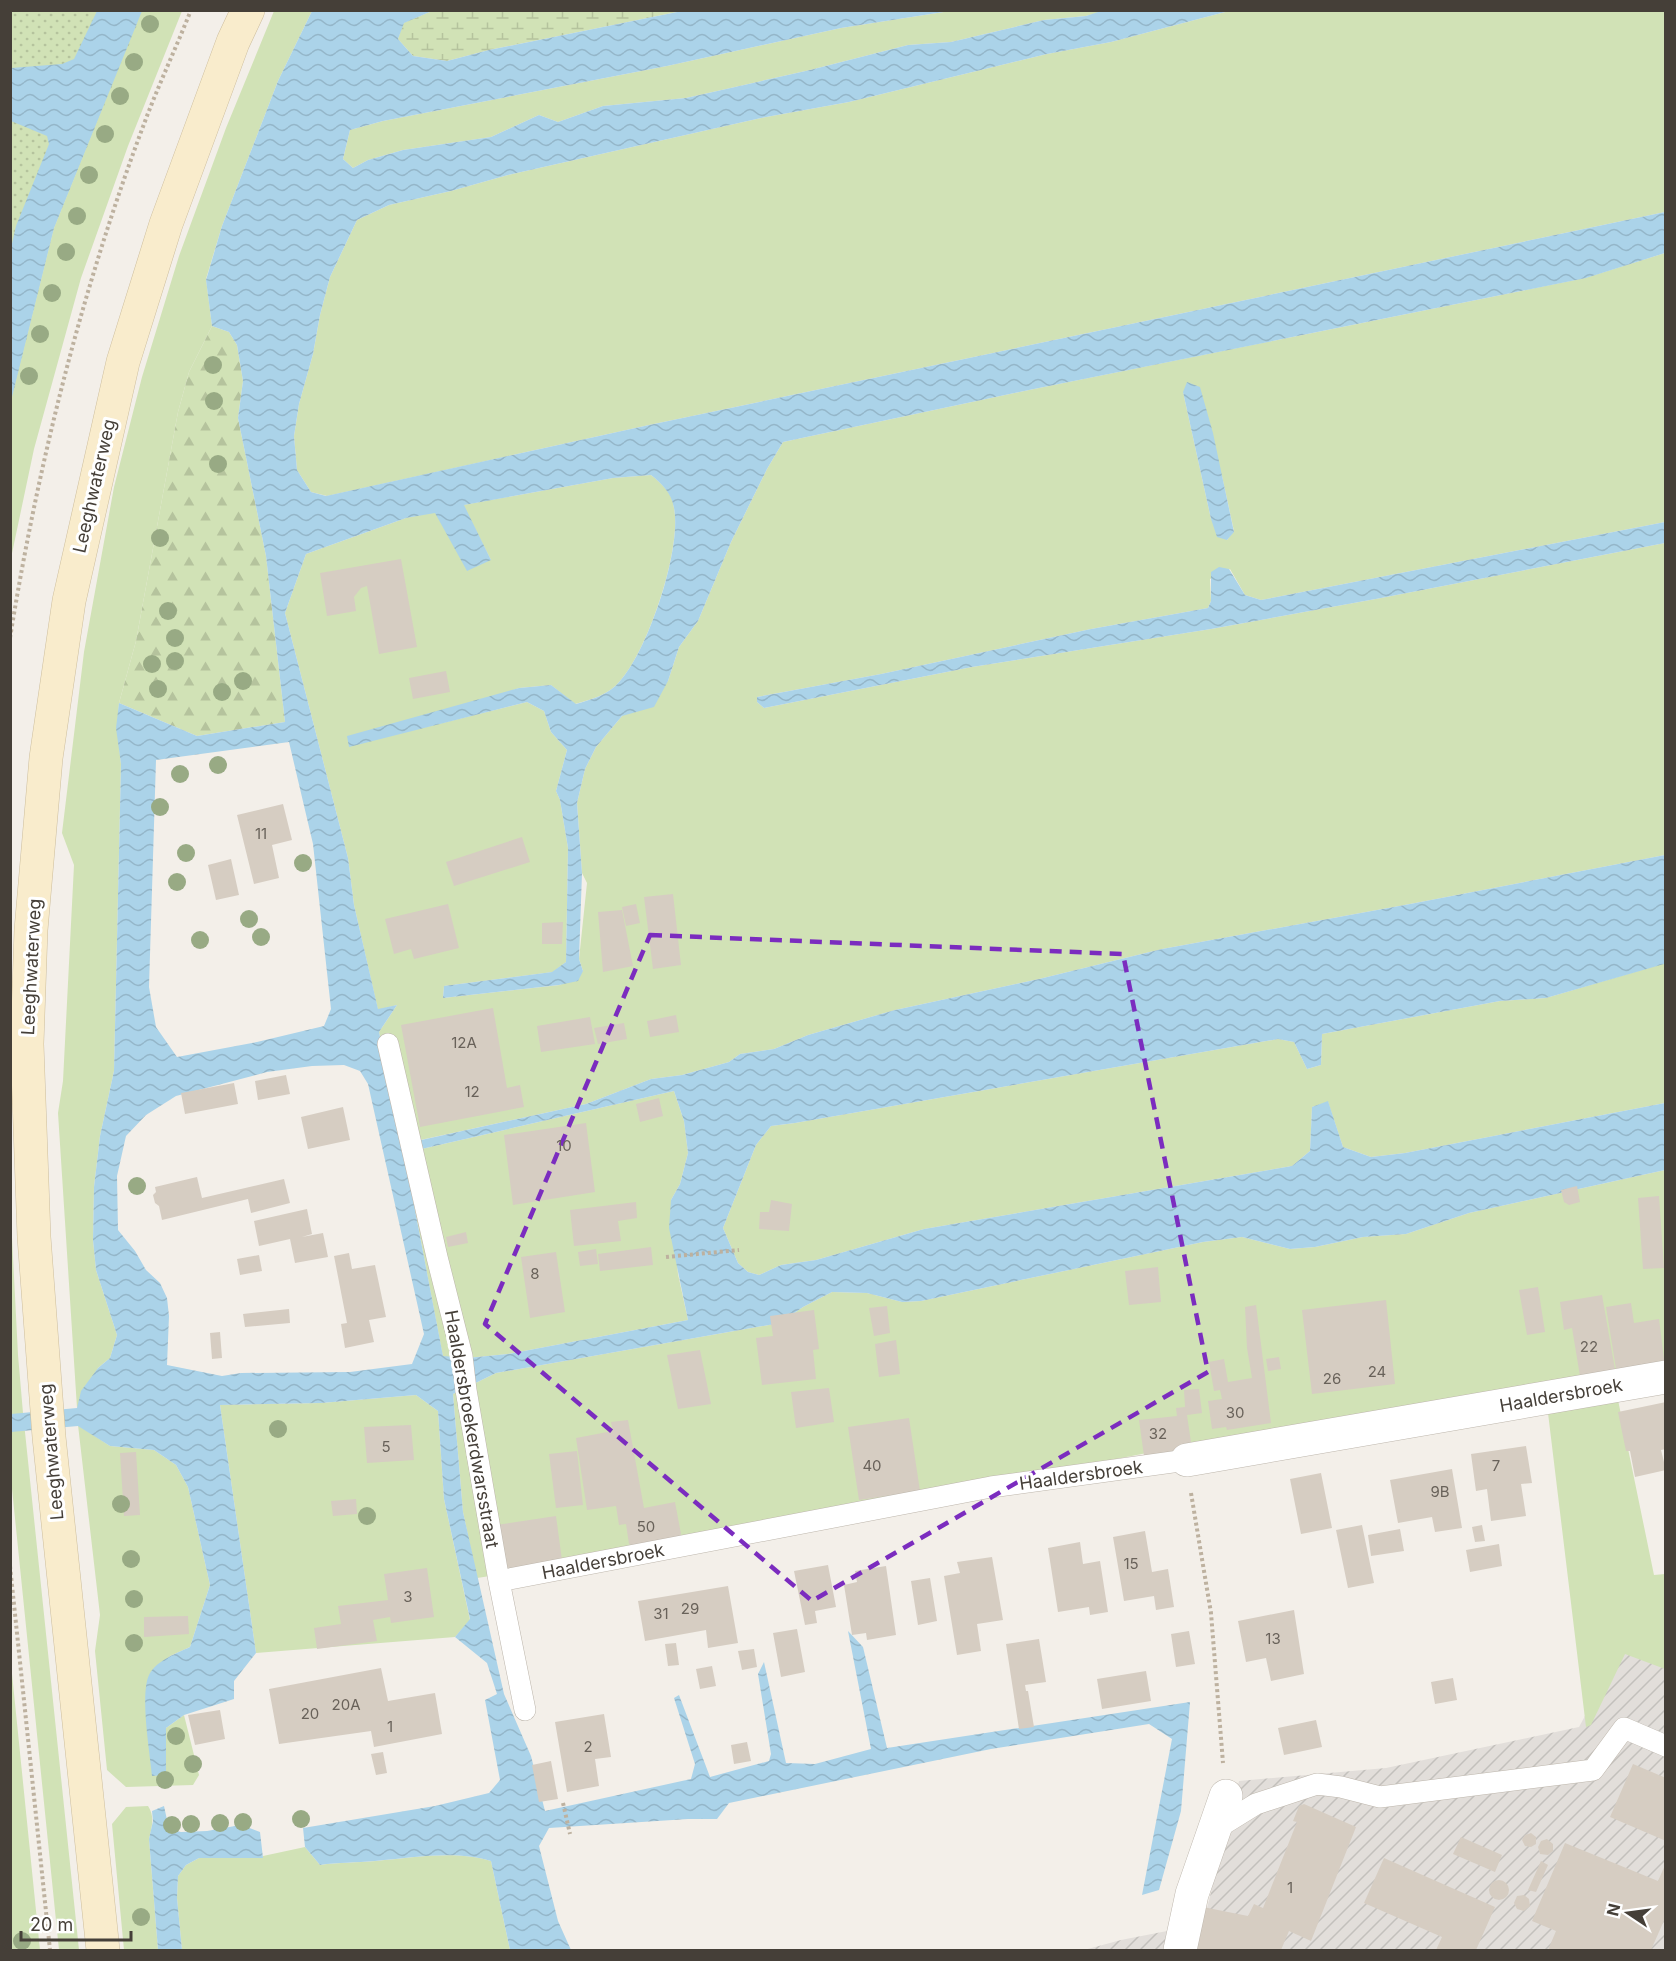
<svg xmlns="http://www.w3.org/2000/svg" width="1676" height="1961" font-family="Inter,sans-serif">
  <defs>
    <pattern id="industrial-furrows" width="10" height="10" patternUnits="userSpaceOnUse" patternTransform="scale(1.5)"><rect width="10" height="10" fill="#e2deda"/><path d="M-1 1l2-2M0 10L10 0M9 11l2-2" fill="none" stroke="#c3c0bc"/></pattern>
    <pattern id="forest-firs" width="22" height="20" patternUnits="userSpaceOnUse" patternTransform="scale(1.5)"><rect width="22" height="20" fill="#d1e2b6"/><path d="M5 1l3.5 6h-7zM16 11l3.5 6h-7z" fill="#b5c39d"/></pattern>
    <pattern id="wetland-marsh" width="20" height="14" patternUnits="userSpaceOnUse" patternTransform="scale(1.5)"><rect width="20" height="14" fill="#d1e2b6"/><path d="M1 5h8M5 5V1M11 12h8M15 12V8" fill="none" stroke="#b5c39d"/></pattern>
    <pattern id="park-dots" width="8" height="8" patternUnits="userSpaceOnUse" patternTransform="scale(1.5)"><rect width="8" height="8" fill="#d1e2b6"/><path d="M2 2h.1M6 6h.1" fill="none" stroke="#b5c39d" stroke-width="1.8" stroke-linecap="round"/></pattern>
    <pattern id="water-waves" width="16" height="10" patternUnits="userSpaceOnUse" patternTransform="scale(1.5)"><rect width="16" height="10" fill="#abd3e9"/><path d="M0 5q4-4 8 0t8 0" fill="none" stroke="#94b6c9"/></pattern>
  </defs>
  <rect width="100%" height="100%" fill="#f3efe9"/>
  <path fill="url(#industrial-furrows)" d="M1622,1648L1665,1667V1950H1084L1121,1940L1203,1924L1239,1781L1386,1768L1579,1727Z"/>
  <path fill="#d1e2b6" fill-rule="evenodd" d="M142,11H182L128,146L81,278L34,449L11,558V401L54,228Z
    M274,11H312L278,81L222,226L206,279L212,326L189,372L178,412L136,641L119,703L117,728L121,764L114,1071L100,1136L94,1187L93,1240L96,1270L117,1335L110,1358L98,1368L77,1408L58,1113L63,1081L74,865L62,833L84,652L114,487L142,377L179,256L226,128Z
    M950,11H1104L1086,16L1044,20L951,42L908,45L810,70L686,98L603,106L558,122L539,115L491,137L403,150L368,160L353,168L343,159L350,130L383,121L667,66L841,28Z
    M1229,11H1665V212L649,425L327,496L311,492L297,470L294,436L299,404L313,354L320,315L330,277L357,220L389,205L451,191L508,175L761,118L849,102L1047,54L1111,42Z
    M1665,253V522L1261,600L1245,595L1230,569L1210,579L1211,601L1208,608L1091,629L881,674L757,697V702L764,708L972,667L1211,629L1381,598L1665,543V855L1410,904L1162,949L1039,979L895,1010L808,1035L774,1049L740,1054L729,1062L682,1075L651,1079L586,1104L402,1144L379,1032L397,1005L378,1010L354,905L348,858L285,613L306,554L406,518L435,512L491,560L463,505L613,478L651,475C662,484 672,492 674,508C682,548 648,650 620,681C609,695 592,699 575,704L551,685L519,688L349,746L527,702L544,711L551,732L567,750L556,791L560,800L568,848L566,962L553,972L444,986L443,998L560,985L583,971L579,959L587,883L582,873L577,803L585,769L596,747L622,716L668,681L679,647L698,621L731,542L767,469L783,442L1029,390L1585,278ZM1183,392L1222,476L1234,531L1227,540L1211,519Z
    M1665,963V1103L1405,1153L1371,1157L1343,1147L1328,1102L1312,1107L1310,1151L1292,1166L924,1229L816,1260L781,1265L759,1275L748,1272L738,1263L723,1228L756,1145L771,1126L795,1123L1278,1039L1294,1042L1307,1069L1321,1065L1322,1034L1500,1001L1546,998Z
    M674,1091L684,1121L688,1153L680,1184L671,1200L678,1274L688,1320L508,1354L467,1358L443,1357L404,1153Z
    M1665,1170V1361L1582,1378L1152,1452L610,1558L477,1578L463,1512L453,1394L496,1373L780,1323L803,1307L832,1292L867,1293L902,1302L921,1301L1203,1242L1242,1237L1290,1249L1315,1247L1363,1237L1406,1234L1469,1213Z
    M10,1198L18,1355L23,1413L79,1950H59L11,1479Z
    M416,1395L438,1411L444,1499L470,1620L455,1637L256,1653L220,1405L321,1403Z
    M1618,1400L1654,1575L1665,1574V1669L1625,1654L1591,1725L1586,1727L1548,1413Z
    M78,1425L110,1446L154,1450L176,1465L188,1487L210,1585L190,1647L170,1656L151,1672L166,1775V1728L184,1715L199,1775L193,1785L126,1787L107,1770L95,1651L100,1615Z
    M10,1654L40,1950H11Z
    M148,1806C155,1816 152,1827 149,1839L158,1950H124L112,1824L126,1807Z
    M305,1847L320,1865C339,1862 357,1863 376,1861C414,1858 454,1850 491,1861L510,1950H182L177,1898L178,1876L186,1865L199,1858H263V1856Z"/>
  <path fill="url(#forest-firs)" d="M212,326L229,332L237,345L243,381L238,418L266,556L285,722L197,736L119,703L136,641L178,412L189,372Z"/>
  <path fill="url(#wetland-marsh)" d="M432,11H682L489,50L447,61L413,56L398,39L403,23Z"/>
  <path fill="url(#park-dots)" d="M11,11H143L54,228L11,403Z"/>
  <path fill="url(#water-waves)" fill-rule="evenodd" d="M1104,10L1229,11L1111,42L1047,54L849,102L761,118L508,175L451,191L389,205L357,220L330,277L320,315L313,354L299,404L294,436L297,470L311,492L326,496L649,425L1665,212V253L1586,278L1029,390L783,442L767,469L731,542L698,621L679,647L668,681L654,707L622,716L596,747L585,769L577,803L582,873L579,959L583,971L578,981L559,985L443,998L444,986L552,972L566,962L568,848L560,800L556,791L567,750L551,732L544,711L527,702L349,747L347,736L519,688L551,685L576,704C592,699 609,695 620,681C648,650 682,549 674,508C671,492 662,484 651,475L613,478L464,505L491,560L467,571L435,513L406,518L306,554L285,613L348,858L354,905L378,1009L397,1005L379,1032L403,1144L586,1104L651,1079L682,1075L729,1062L740,1054L774,1049L808,1035L895,1010L1039,979L1162,949L1410,904L1665,855L1666,963L1664,964L1546,998L1500,1001L1322,1034L1321,1065L1307,1069L1294,1042L1278,1039L795,1123L771,1126L756,1145L723,1228L738,1263L748,1272L759,1275L781,1265L816,1260L924,1229L1292,1166L1310,1151L1312,1107L1328,1101L1343,1147L1371,1157L1405,1153L1665,1103V1170L1469,1213L1406,1234L1363,1237L1315,1247L1290,1249L1242,1237L1203,1242L921,1301L902,1302L867,1293L832,1292L803,1307L780,1323L496,1373L453,1394L463,1512L504,1694L531,1756L545,1811L691,1779L695,1764L674,1698L679,1695L710,1777L769,1761L771,1754L758,1674L764,1662L786,1763L815,1764L871,1749L848,1631L863,1647L887,1748L1190,1702L1181,1811L1159,1890L1142,1895L1172,1739L1149,1724L991,1749L729,1803L717,1819H688L549,1828L539,1846L558,1921L571,1950H510L491,1861C454,1850 414,1858 375,1861C356,1863 338,1862 320,1865L305,1847L303,1828L435,1806L489,1793L500,1780L485,1700L497,1694L487,1663L455,1637L470,1619L444,1499L438,1411L416,1395L321,1403L220,1405L256,1653L234,1681V1699L184,1715L166,1728V1775L152,1776C150,1753 139,1691 150,1673C158,1660 177,1653 190,1647L210,1585L188,1487L176,1465L154,1450L110,1446L78,1426L11,1432V1414L77,1408L81,1391L98,1368L110,1358L117,1335L96,1270L93,1240L94,1187L100,1136L114,1071L121,764L116,728L119,703L197,736L285,722L266,556L238,418L243,381L237,345L229,332L212,326L206,280L222,226L278,81L312,11H432L404,23L398,39L413,56L447,61L489,50L682,11H950L841,28L667,66L383,121L350,130L343,159L353,168L368,160L403,150L491,137L539,115L558,122L603,106L686,98L810,70L908,45L951,42L1044,20L1086,16ZM289,742L313,844L331,1009L324,1026L257,1042L177,1057L156,1027L149,987L156,760ZM344,1065L360,1071L368,1084L424,1334L412,1364L350,1372L241,1373L222,1376L167,1365L169,1316L167,1298L160,1283L146,1270L135,1251L118,1230L117,1176L126,1136L146,1115L176,1096L267,1072L312,1066ZM674,1091L684,1121L688,1153L680,1184L671,1200L669,1228L688,1320L508,1354L467,1358L443,1356L404,1153Z
    M97,11H142L54,228L11,401V248L16,226L49,144L47,136L11,121V68L62,64L74,59Z
    M1187,382L1200,387L1213,433L1234,532L1227,540L1217,537L1211,519L1183,392Z
    M1665,522V543L1381,598L1211,629L972,667L764,708L757,702V697L881,674L1091,629L1208,608L1211,601V572L1219,567L1229,569L1245,595L1261,600Z
    M164,1806L169,1829L181,1832L207,1831L235,1826L247,1827L260,1832L263,1858H199L186,1865L178,1876L177,1898L182,1950H158L149,1839L153,1821L152,1811Z"/>
  <path fill="#d6cdc2" d="M401,559L417,647L379,654L367,586L361,588L354,597L356,611L327,616L320,573Z
    M446,671L450,692L413,699L409,678Z
    M283,804L292,840L272,845L279,878L254,884L237,815Z
    M522,837L530,862L454,886L446,862Z
    M231,859L239,895L216,900L208,865Z
    M673,894L681,965L653,969L644,897Z
    M448,904L459,948L414,959L411,949L394,954L385,919Z
    M636,904L640,923L626,926L622,907Z
    M622,910L633,966L603,972L598,912Z
    M563,922L562,944H542V923Z
    M493,1008L507,1088L520,1085L524,1107L420,1127L401,1025Z
    M676,1015L679,1032L650,1037L647,1021Z
    M590,1017L595,1044L541,1052L537,1026Z
    M624,1023L627,1039L598,1044L594,1028Z
    M286,1075L290,1094L258,1100L255,1081Z
    M234,1083L238,1104L185,1114L181,1093Z
    M659,1098L663,1116L640,1122L636,1104Z
    M343,1107L350,1140L308,1149L301,1117Z
    M586,1123L595,1192L513,1205L504,1135Z
    M197,1177L202,1198L284,1179L290,1203L251,1213L248,1199L162,1220L159,1206L155,1203L153,1195L156,1192L155,1187Z
    M1577,1186L1580,1202L1569,1205L1564,1202L1561,1190Z
    M1659,1196L1664,1268L1643,1269L1638,1198Z
    M771,1200L792,1204L789,1231L759,1229L760,1212H769Z
    M636,1202L637,1218L618,1221L621,1241L574,1246L570,1210Z
    M307,1209L312,1234L302,1237L323,1233L328,1257L295,1263L290,1239L259,1246L254,1221Z
    M466,1232L468,1243L448,1247L446,1237Z
    M651,1247L653,1265L600,1271L598,1254Z
    M596,1249L598,1264L580,1266L578,1252Z
    M556,1252L565,1312L530,1318L521,1257Z
    M349,1253L352,1269L375,1265L386,1317L369,1320L374,1342L345,1348L341,1324L347,1323L334,1256Z
    M259,1255L262,1271L240,1275L237,1259Z
    M1158,1267L1161,1302L1129,1305L1125,1271Z
    M1538,1287L1545,1332L1527,1335L1519,1290Z
    M1602,1295L1616,1375L1581,1382L1572,1328L1564,1330L1560,1302Z
    M1386,1300L1395,1384L1312,1394L1302,1310Z
    M1631,1303L1634,1323L1659,1319L1665,1367L1617,1375L1606,1307Z
    M1256,1305L1271,1423L1227,1430L1226,1427L1212,1429L1208,1401L1222,1399L1220,1390L1214,1391L1209,1362L1224,1359L1228,1382L1252,1378L1247,1348L1245,1307Z
    M887,1306L890,1333L874,1336L869,1308Z
    M289,1309L290,1323L245,1327L243,1314Z
    M814,1310L819,1349L813,1350L816,1379L762,1385L756,1338L773,1336L770,1316Z
    M220,1332L222,1358L212,1359L210,1333Z
    M896,1340L900,1374L879,1377L875,1344Z
    M700,1350L711,1404L678,1409L667,1355Z
    M1279,1357L1281,1369L1268,1371L1266,1359Z
    M829,1388L834,1422L796,1428L791,1392Z
    M1199,1389L1202,1413L1187,1415L1192,1449L1144,1456L1139,1420L1177,1416L1176,1408L1185,1407L1184,1390Z
    M1666,1402V1449L1661,1450L1666,1470L1635,1477L1630,1451H1626L1618,1412Z
    M909,1418L920,1491L859,1500L848,1427Z
    M628,1420L644,1508L675,1502L681,1534L677,1540L635,1548L629,1544L626,1524L619,1525L616,1506L587,1510L576,1438L613,1431L611,1422Z
    M411,1425L414,1460L367,1463L364,1427Z
    M1526,1446L1532,1483L1521,1484L1526,1516L1491,1521L1487,1489L1476,1491L1471,1454Z
    M577,1451L583,1505L556,1508L549,1454Z
    M136,1452L140,1515L124,1516L120,1453Z
    M1452,1469L1462,1528L1435,1532L1432,1517L1398,1523L1390,1480Z
    M1321,1473L1332,1528L1301,1534L1290,1479Z
    M356,1499L357,1514L333,1516L331,1501Z
    M556,1516L562,1560L504,1569L496,1525Z
    M1362,1525L1374,1583L1348,1588L1336,1530Z
    M1482,1525L1485,1541L1475,1542L1472,1527Z
    M1400,1529L1404,1551L1371,1556L1368,1535Z
    M1145,1531L1152,1572L1168,1569L1174,1607L1156,1610L1154,1596L1124,1601L1113,1537Z
    M1080,1542L1083,1564L1100,1561L1108,1612L1090,1615L1089,1607L1058,1612L1048,1548Z
    M1499,1544L1502,1566L1470,1572L1466,1550Z
    M992,1557L1003,1620L977,1624L981,1651L957,1655L944,1576L960,1573L957,1562Z
    M828,1565L836,1607L815,1611L817,1623L805,1625L794,1571Z
    M886,1566L896,1635L867,1640L866,1633L852,1635L844,1585L857,1582L855,1571Z
    M427,1568L434,1617L391,1623L390,1617L373,1620L377,1641L317,1649L314,1628L341,1624L338,1606L388,1600L384,1574Z
    M930,1578L937,1621L918,1625L911,1581Z
    M728,1586L738,1643L708,1648L706,1630L645,1641L638,1601Z
    M1294,1610L1304,1674L1271,1681L1266,1658L1246,1662L1238,1621Z
    M188,1616L189,1634L144,1637V1617Z
    M797,1629L805,1672L781,1677L773,1633Z
    M1189,1631L1195,1664L1176,1667L1171,1634Z
    M1039,1639L1046,1682L1025,1685L1026,1691H1028L1034,1727L1019,1729L1006,1644Z
    M676,1643L679,1665L668,1666L665,1644Z
    M754,1649L757,1667L742,1670L738,1651Z
    M712,1666L716,1686L700,1689L696,1669Z
    M381,1668L388,1701L435,1693L442,1734L374,1747L371,1731L279,1744L269,1689Z
    M1146,1671L1151,1701L1102,1709L1097,1679Z
    M1453,1678L1457,1700L1435,1704L1431,1682Z
    M220,1710L225,1739L195,1745L188,1715Z
    M604,1714L611,1757L595,1759L599,1786L567,1792L555,1722Z
    M1316,1720L1322,1747L1284,1755L1278,1728Z
    M747,1742L751,1761L734,1764L731,1745Z
    M383,1752L387,1773L376,1775L371,1754Z
    M551,1761L558,1799L539,1802L532,1765Z
    M1633,1764L1666,1778V1841L1610,1817Z
    M1304,1804L1356,1827L1311,1941L1289,1931L1281,1950H1191L1203,1907L1248,1916L1254,1904L1263,1908L1297,1822L1293,1821L1299,1806Z
    M1531,1833L1536,1837V1844L1531,1847L1525,1846L1522,1840L1525,1835Z
    M1461,1837L1502,1855L1495,1872L1453,1854Z
    M1547,1839L1553,1844V1851L1548,1855L1540,1854L1538,1847L1541,1841Z
    M1565,1843L1658,1881L1666,1863V1916L1651,1950H1548L1556,1931L1532,1921Z
    M1384,1858L1495,1907L1476,1950H1436L1442,1937L1364,1903Z
    M1541,1861L1548,1865L1536,1892L1528,1890Z
    M1489 1890a10 10 0 1 1 20 0a10 10 0 1 1-20 0Z
    M1524,1895L1529,1899L1530,1906L1524,1911L1517,1909L1514,1903L1517,1896Z"/>
  <g fill="none" stroke-linecap="round" stroke-linejoin="round">
    <defs>
      <path id="service" d="M388,1044L437,1257L462,1356L466,1390L499,1581L525,1710
        M499,1581L991,1487L1187,1460
        M1214,1830L1256,1804L1317,1784L1341,1787L1380,1797L1593,1770L1624,1728L1666,1746"/>
      <path id="minor" d="M1187,1460L1666,1377
        M1180,1950L1192,1894L1226,1796"/>
      <path id="secondary" d="M103,1950L49,1437L34,1237L27,1044L31,930L46,758L69,601L123,362L166,224L233,42L248,10"/>
    </defs>
    <use href="#service" stroke="#bdb6ac" stroke-width="22"/>
    <use href="#minor" stroke="#bdb6ac" stroke-width="34"/>
    <use href="#secondary" stroke="#cdbe9d" stroke-width="34"/>
    <path stroke="#bdb19f" stroke-width="4" stroke-dasharray="3 3" stroke-linecap="butt" d="M10,638C38,464 82,289 144,124C158,86 176,48 191,10
      M666,1257L739,1250
      M1191,1493L1211,1613L1223,1763
      M10,1566L50,1950
      M563,1803L570,1834"/>
    <use href="#service" stroke="#fff" stroke-width="21"/>
    <use href="#minor" stroke="#fff" stroke-width="33"/>
    <use href="#secondary" stroke="#f9eccc" stroke-width="33"/>
  </g>
  <g fill="#98aa84">
    <circle cx="150" cy="24" r="9"/>
    <circle cx="134" cy="62" r="9"/>
    <circle cx="120" cy="96" r="9"/>
    <circle cx="105" cy="134" r="9"/>
    <circle cx="89" cy="175" r="9"/>
    <circle cx="77" cy="216" r="9"/>
    <circle cx="66" cy="252" r="9"/>
    <circle cx="52" cy="293" r="9"/>
    <circle cx="40" cy="334" r="9"/>
    <circle cx="213" cy="365" r="9"/>
    <circle cx="29" cy="376" r="9"/>
    <circle cx="214" cy="401" r="9"/>
    <circle cx="218" cy="464" r="9"/>
    <circle cx="160" cy="538" r="9"/>
    <circle cx="168" cy="611" r="9"/>
    <circle cx="175" cy="638" r="9"/>
    <circle cx="175" cy="661" r="9"/>
    <circle cx="152" cy="664" r="9"/>
    <circle cx="243" cy="681" r="9"/>
    <circle cx="158" cy="689" r="9"/>
    <circle cx="222" cy="692" r="9"/>
    <circle cx="218" cy="765" r="9"/>
    <circle cx="180" cy="774" r="9"/>
    <circle cx="160" cy="807" r="9"/>
    <circle cx="186" cy="853" r="9"/>
    <circle cx="303" cy="863" r="9"/>
    <circle cx="177" cy="882" r="9"/>
    <circle cx="249" cy="919" r="9"/>
    <circle cx="261" cy="937" r="9"/>
    <circle cx="200" cy="940" r="9"/>
    <circle cx="137" cy="1186" r="9"/>
    <circle cx="278" cy="1429" r="9"/>
    <circle cx="121" cy="1504" r="9"/>
    <circle cx="367" cy="1516" r="9"/>
    <circle cx="131" cy="1559" r="9"/>
    <circle cx="134" cy="1599" r="9"/>
    <circle cx="134" cy="1643" r="9"/>
    <circle cx="176" cy="1736" r="9"/>
    <circle cx="193" cy="1764" r="9"/>
    <circle cx="165" cy="1780" r="9"/>
    <circle cx="301" cy="1819" r="9"/>
    <circle cx="243" cy="1822" r="9"/>
    <circle cx="220" cy="1823" r="9"/>
    <circle cx="191" cy="1824" r="9"/>
    <circle cx="172" cy="1825" r="9"/>
    <circle cx="141" cy="1917" r="9"/>
    <circle cx="22" cy="1941" r="9"/>
  </g>
  <path fill="none" stroke="#7b2cbf" stroke-width="4.5" stroke-dasharray="12 8" stroke-linejoin="round" d="M650,935L1123,954L1208,1372L812,1601L485,1324Z"/>
  <g text-anchor="middle" dominant-baseline="central" stroke-width="6" stroke-linejoin="round" paint-order="stroke">
    <g font-size="15" fill="#69625a">
      <text x="261" y="833">11</text>
      <text x="464" y="1042">12A</text>
      <text x="472" y="1091">12</text>
      <text x="564" y="1145">10</text>
      <text x="535" y="1273">8</text>
      <text x="1589" y="1346">22</text>
      <text x="1377" y="1371">24</text>
      <text x="1332" y="1378">26</text>
      <text x="1235" y="1412">30</text>
      <text x="1158" y="1433">32</text>
      <text x="386" y="1446">5</text>
      <text x="872" y="1465">40</text>
      <text x="1496" y="1465">7</text>
      <text x="1440" y="1491">9B</text>
      <text x="646" y="1526">50</text>
      <text x="1131" y="1563">15</text>
      <text x="408" y="1596">3</text>
      <text x="690" y="1608">29</text>
      <text x="661" y="1613">31</text>
      <text x="1273" y="1638">13</text>
      <text x="346" y="1704">20A</text>
      <text x="310" y="1713">20</text>
      <text x="390" y="1726">1</text>
      <text x="588" y="1746">2</text>
      <text x="1290" y="1887">1</text>
    </g>
    <g font-size="18" fill="#453f38" stroke="#fff">
      <text transform="translate(94 486) rotate(-77)">Leeghwaterweg</text>
      <text transform="translate(31 967) rotate(-87)">Leeghwaterweg</text>
      <text transform="translate(1561 1395) rotate(-10)">Haaldersbroek</text>
      <text transform="translate(472 1429) rotate(80)">Haaldersbroekerdwarsstraat</text>
      <text transform="translate(51 1452) rotate(-95)">Leeghwaterweg</text>
      <text transform="translate(1081 1475) rotate(-8)">Haaldersbroek</text>
      <text transform="translate(603 1561) rotate(-11)">Haaldersbroek</text>
    </g>
  </g>
  <rect width="1676" height="1961" fill="none" stroke="#453f38" stroke-width="24"/>
  <g transform="translate(1628 1913) rotate(283)" stroke="#ffffff" stroke-width="4.5" paint-order="stroke">
  <path d="M0-4.5L10 22L0 15L-10 22Z" fill="#453f38"/>
  <text y="-9" font-size="16" font-weight="bold" text-anchor="middle" fill="#453f38">N</text>
  </g>
  <path d="M21 1931v9h110v-9" fill="none" stroke="#453f38" stroke-width="3"/>
  <text x="30" y="1931" font-size="18" fill="#453f38" stroke="#ffffff" stroke-width="4.5" paint-order="stroke">20 m</text>
</svg>
